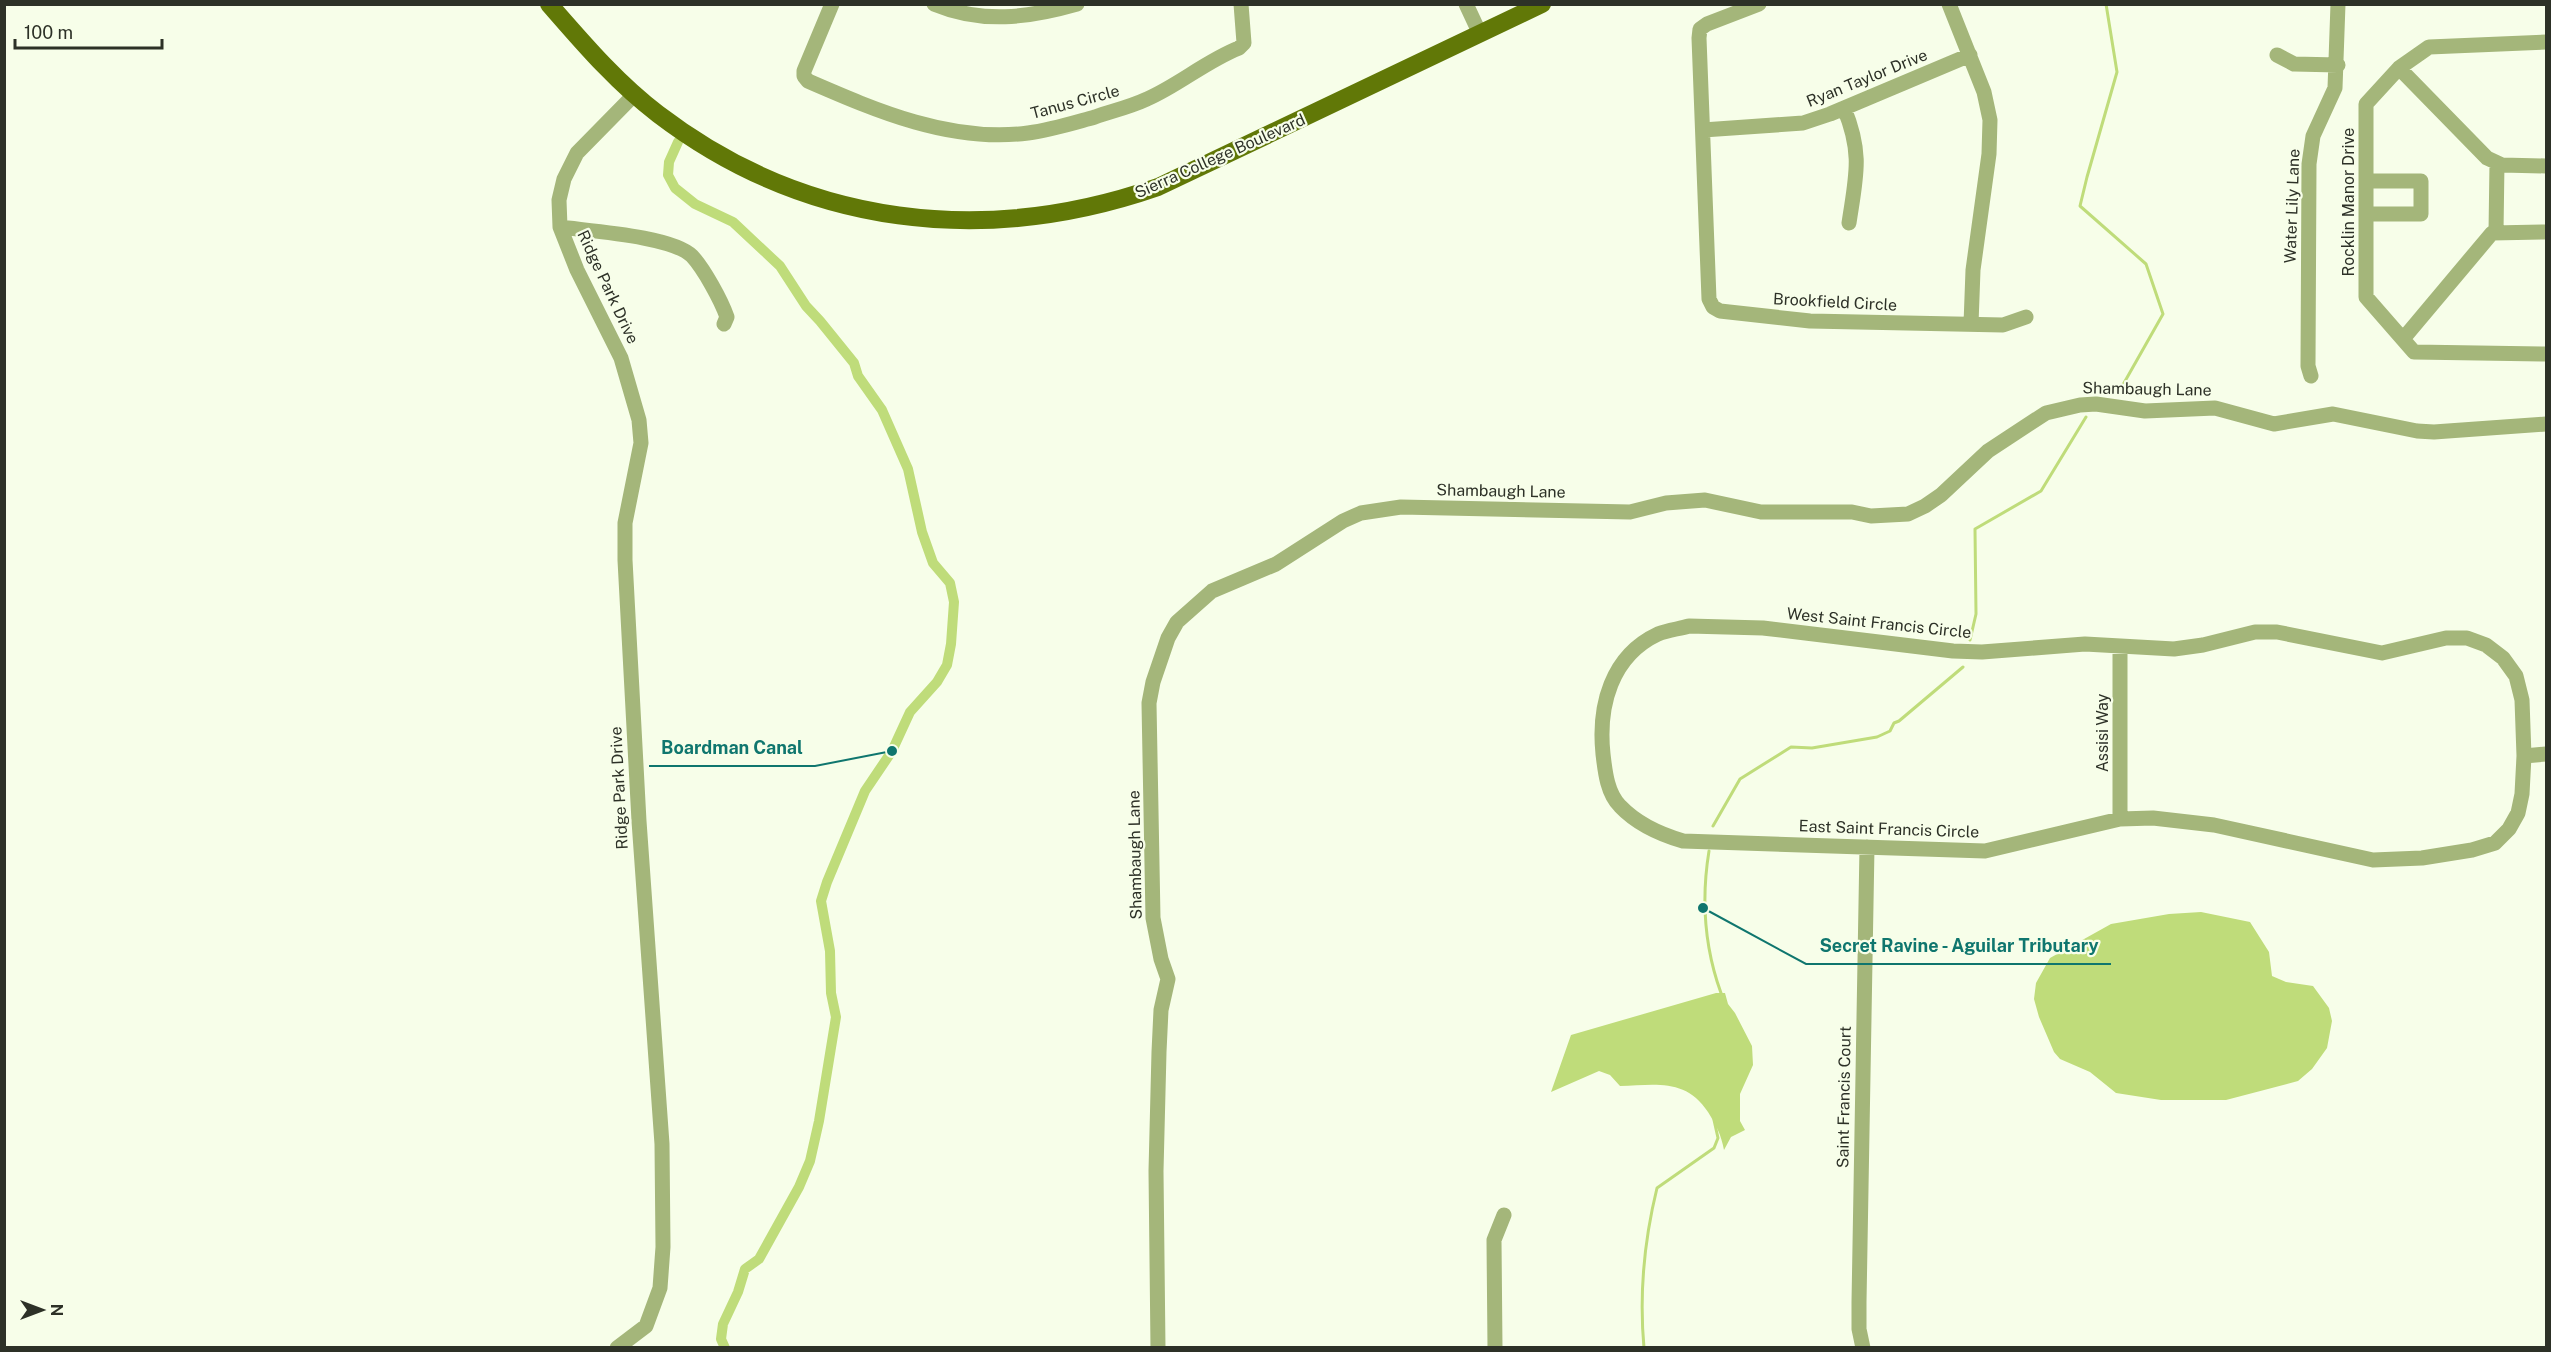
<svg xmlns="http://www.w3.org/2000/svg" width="2551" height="1352" font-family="'Public Sans',sans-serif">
  <rect width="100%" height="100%" fill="#f7fee9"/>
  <path fill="#bfdc7a" d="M2201,912L2250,922L2269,952L2272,976L2286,982L2313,986L2329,1008L2332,1021L2327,1048L2312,1069L2298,1081L2226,1100H2161L2116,1093L2090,1072L2060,1059L2054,1052L2039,1017L2034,999L2036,983L2050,958L2111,924L2169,914Z
    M1716,993H1725L1728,1004L1735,1013L1752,1046L1753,1065L1740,1094V1121L1745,1130L1731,1137L1724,1150C1721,1134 1716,1125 1708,1112C1686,1078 1655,1085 1620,1086L1610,1075L1599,1071L1551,1092L1571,1035Z"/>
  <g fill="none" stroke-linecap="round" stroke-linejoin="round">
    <path stroke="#bfdc7a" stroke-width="3" d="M2106,4L2117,72L2087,177L2080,206L2146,264L2163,314L2120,390
      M1970,640L1976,614L1975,529L2041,491L2086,417
      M1713,826L1740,779L1791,747L1812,748L1877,737L1890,731L1894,723L1899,721L1963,667
      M1709,851C1701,900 1704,946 1721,993
      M1644,1348C1639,1293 1644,1241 1657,1188L1714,1148L1718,1138L1714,1120"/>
    <path stroke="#bfdc7a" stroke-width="10" d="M678,142L669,162L668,175L675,188L695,204L733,222L780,266L806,306L820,321L854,363L858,376L882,410L908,469L922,532L933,563L950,583L954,602L951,644L947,665L937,682L910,712L892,751L865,791L827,882L821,901L830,951L831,993L836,1017L819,1121L810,1161L799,1187L759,1259L745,1269L738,1292L723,1324L721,1339L725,1348"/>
    <path stroke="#a4b67a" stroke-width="15" d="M832,4L804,71V76L808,81C877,111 951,143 1028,133C1051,130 1073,123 1095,117C1112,111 1130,107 1147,99C1179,85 1206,61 1239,48L1244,43L1241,4
      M934,4C982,24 1028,18 1077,4
      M1466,4L1480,34
      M1759,4L1707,24L1700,29L1699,38L1709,299L1713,307L1720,311L1810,321L2003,325L2026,317
      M1949,4L1984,92L1990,120L1989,154L1973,270L1971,324
      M2546,42L2429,47L2399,68L2366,104V297L2414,352L2546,354
      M2277,55L2294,64L2338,65
      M2399,68L2487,158L2502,165L2546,166
      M1844,108C1863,154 1856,176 1849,223
      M1703,130L1803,123L1830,114L1970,55
      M2366,214H2421V181H2366
      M560,227C589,231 672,236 692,256C704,269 721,300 727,317L724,324
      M2496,232L2497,163
      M2403,339L2492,233L2546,232
      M2311,376L2308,366L2309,164L2313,136L2335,88L2338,4
      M1689,626L1763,628L1953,651L1982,652L2085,644L2174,649L2203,645L2255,632H2277L2382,653L2446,638H2467L2486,645L2503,658L2516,676L2522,700L2524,756L2522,794L2518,813L2509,829L2495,843L2472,850L2422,858L2373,860L2214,825L2153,818L2120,819L1985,851L1683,841C1659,834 1637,824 1620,806C1607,793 1605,771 1603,754C1598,706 1611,656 1658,634C1668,630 1679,629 1689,626Z
      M2120,647V819
      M2524,756L2546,754
      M617,1348L646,1326L660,1288L663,1247L662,1144L639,821L625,560V523L641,443L639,420L621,358L577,270L560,227L559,200L564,179L577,153L634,95
      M1158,1348L1156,1171L1159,1052L1161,1010L1168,979L1161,959L1153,918L1149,703L1153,682L1168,638L1177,622L1212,591L1276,564L1343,521L1361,513L1401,507L1630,512L1666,503L1705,500L1761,512H1852L1871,516L1908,514L1925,506L1941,495L1988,451L2029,424L2046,413L2080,405L2096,404L2145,411L2215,408L2274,424L2333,414L2417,431L2434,432L2546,424
      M1495,1348L1494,1240L1504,1215
      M1863,1348L1859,1329V1302L1867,847"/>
    <path stroke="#617807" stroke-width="18" d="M549,4C583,43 617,83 658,114C806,227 985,247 1158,187L1542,4"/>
  </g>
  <g text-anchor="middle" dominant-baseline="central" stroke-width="4.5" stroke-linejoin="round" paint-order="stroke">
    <g font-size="16" fill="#2d3127" stroke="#f7fee9">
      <text transform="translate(1867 78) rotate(-22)">Ryan Taylor Drive</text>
      <text transform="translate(1075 102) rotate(-15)">Tanus Circle</text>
      <text transform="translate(1220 156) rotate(-24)">Sierra College Boulevard</text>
      <text transform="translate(2348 202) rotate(-90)">Rocklin Manor Drive</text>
      <text transform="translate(2292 206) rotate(-88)">Water Lily Lane</text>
      <text transform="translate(608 287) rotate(65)">Ridge Park Drive</text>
      <text transform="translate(1835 302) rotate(3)">Brookfield Circle</text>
      <text transform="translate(2147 389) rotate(1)">Shambaugh Lane</text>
      <text transform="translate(1501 491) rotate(1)">Shambaugh Lane</text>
      <text transform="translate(1879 623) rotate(6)">West Saint Francis Circle</text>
      <text transform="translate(2102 733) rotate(-90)">Assisi Way</text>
      <text transform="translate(619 788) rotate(-93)">Ridge Park Drive</text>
      <text transform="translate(1889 829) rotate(2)">East Saint Francis Circle</text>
      <text transform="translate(1135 855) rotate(-91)">Shambaugh Lane</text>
      <text transform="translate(1844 1097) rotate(-89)">Saint Francis Court</text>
    </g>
  </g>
  <path fill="none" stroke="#0f766e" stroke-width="2" d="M892 751L815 766H649M1703 908L1806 964H2111"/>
  <g fill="#0f766e" stroke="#f7fee9" stroke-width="2">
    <circle cx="892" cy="751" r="6"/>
    <circle cx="1703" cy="908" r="6"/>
  </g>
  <g font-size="18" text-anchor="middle" font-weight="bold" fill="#0f766e" stroke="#f7fee9" stroke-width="4.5" stroke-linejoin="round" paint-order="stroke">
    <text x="732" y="754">Boardman Canal</text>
    <text x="1959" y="952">Secret Ravine - Aguilar Tributary</text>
  </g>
  <rect width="2551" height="1352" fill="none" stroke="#2d3127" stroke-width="12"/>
  <g transform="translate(42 1310) rotate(90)" stroke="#f7fee9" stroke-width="4.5" paint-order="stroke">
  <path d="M0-4.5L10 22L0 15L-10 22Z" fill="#2d3127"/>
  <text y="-9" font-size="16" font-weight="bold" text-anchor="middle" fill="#2d3127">N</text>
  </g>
  <path d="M15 39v9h147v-9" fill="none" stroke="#2d3127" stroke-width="3"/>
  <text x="24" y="39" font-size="18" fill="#2d3127" stroke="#f7fee9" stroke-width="4.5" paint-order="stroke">100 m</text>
</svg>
